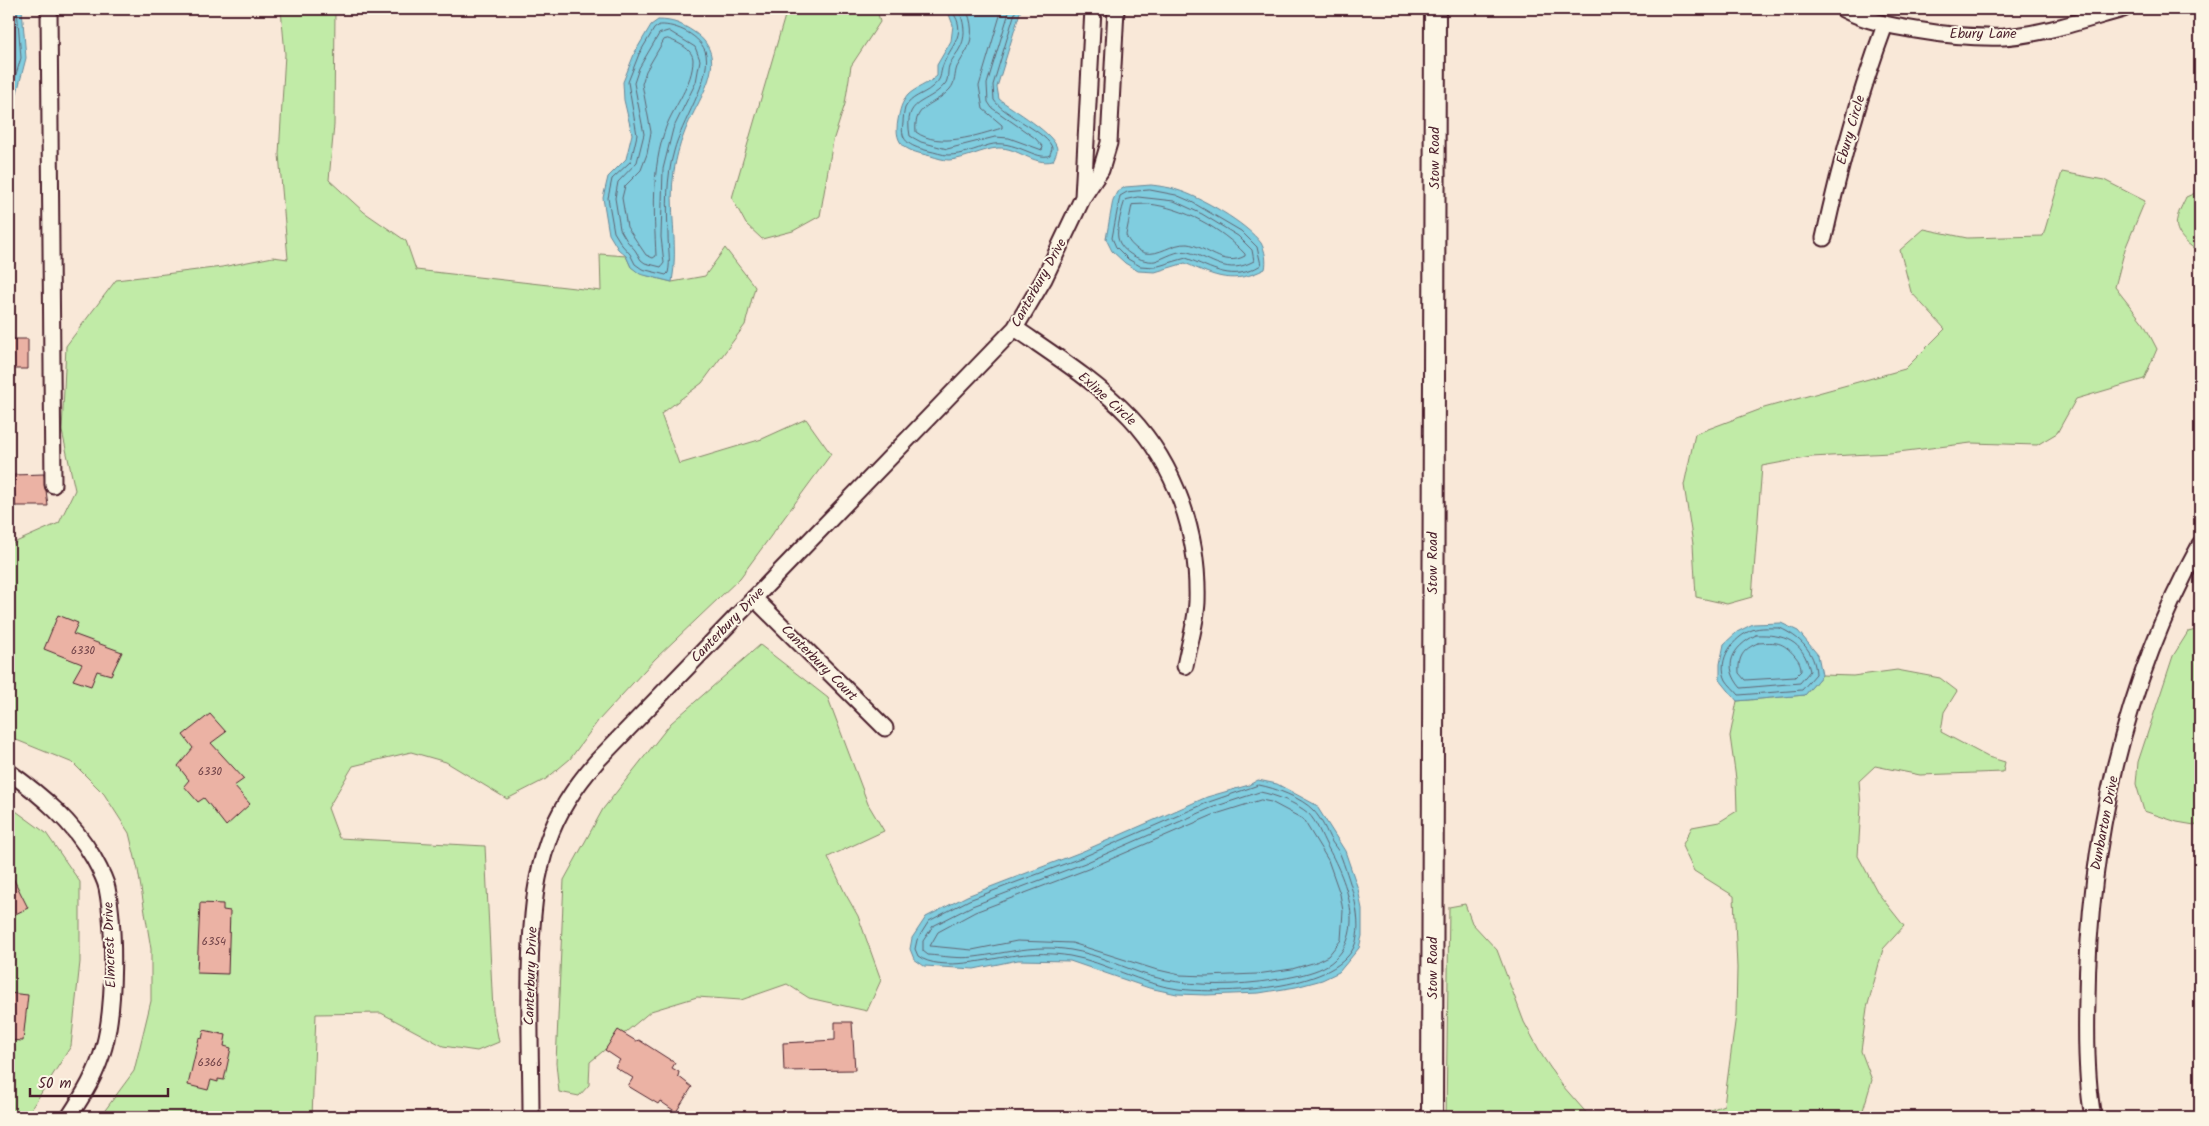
<svg xmlns="http://www.w3.org/2000/svg" width="2209" height="1126" font-family="Kalam,sans-serif">
  <rect width="100%" height="100%" fill="#f9e8d8"/>
  <filter id="ink" filterUnits="userSpaceOnUse"><feTurbulence type="fractalNoise" baseFrequency=".02" numOctaves="2"/><feDisplacementMap in="SourceGraphic" scale="10" xChannelSelector="R" yChannelSelector="G"/><feConvolveMatrix kernelMatrix="1 2 1 2 8 2 1 2 1" color-interpolation-filters="sRGB"/></filter>
  <g filter="url(#ink)">
    <path fill="#c1eba7" stroke="#868569" d="M281,9H335L334,125L329,180L364,212L406,241L416,270L601,291L600,254L626,256L631,267L648,276L672,282L705,276L725,248L755,287L745,325L702,383L661,414L679,464L762,439L806,419L831,454L740,578L655,659L598,721L570,759L546,779L507,799L446,762L411,752L353,766L328,808L339,838L485,846L493,1011L499,1042L477,1051L443,1046L381,1013L316,1014L312,1117H100L134,1071L151,1001V949L138,870L129,833L104,794L73,763L9,737V545L59,523L75,490L62,431L66,346L116,280L222,267L273,257L288,259L279,154L285,54Z
      M787,9H877L880,22L851,66L845,104L833,141L820,216L793,231L762,239L746,224L732,198Z
      M2062,172L2104,180L2145,201L2125,249L2115,287L2144,324L2157,349L2144,379L2076,399L2057,433L2037,445L1971,443L1890,453L1811,457L1762,466L1752,597L1727,604L1696,597L1693,544L1684,485L1695,434L1764,408L1905,369L1945,329L1911,292L1900,250L1924,229L1967,238L2043,236Z
      M2200,191V252C2189,246 2173,233 2177,219C2178,212 2183,204 2186,197Z
      M2200,629V826L2177,822L2144,811L2136,784L2138,762L2173,656L2188,632Z
      M760,645L828,698L868,804L884,831L828,857L845,893L858,916L881,980L867,1011L809,998L787,984L741,1000L697,997L651,1011L590,1062L589,1085L579,1096L559,1092L556,1063L564,880L603,809L671,723Z
      M1897,670L1940,678L1957,691L1944,712L1941,732L1988,757L2005,762L2003,772L1920,775L1875,766L1859,781L1861,807L1858,856L1878,893L1904,926L1883,949L1867,1008L1861,1051L1872,1080L1861,1117H1691L1724,1105L1736,1015L1737,968L1734,896L1694,871L1682,846L1692,827L1719,822L1737,811L1736,779L1730,736L1737,701L1805,695L1822,675L1853,676Z
      M9,806L46,833L80,882V962L71,1046L26,1117H9Z
      M1465,904L1472,923L1497,950L1524,1022L1543,1057L1562,1085L1590,1117H1446L1449,907Z"/>
    <path fill="#80cddf" stroke="#6a8797" d="M9,9H22L26,58L17,93L9,108Z
      M947,9H1021L997,87L999,99C1010,108 1058,135 1057,150C1057,153 1054,158 1053,161C1033,166 1018,147 998,148C982,149 966,159 949,160C943,160 937,158 931,156C908,151 893,147 898,120C900,110 901,103 908,95C915,88 928,84 937,76V65L951,41L953,25Z
      M658,20C673,20 682,24 694,32C734,59 695,102 684,134C679,146 676,159 674,171C668,208 679,245 672,282L640,274L631,267L626,256L618,249L609,234L603,198L608,177L626,159L632,134L624,100L623,82L635,52L651,25Z
      M1151,185C1159,186 1169,187 1177,190C1201,197 1246,223 1261,243C1265,250 1267,261 1265,269C1233,285 1216,277 1185,263L1155,272L1138,271L1125,263L1112,251L1106,239L1113,200L1117,192L1125,187Z
      M1781,623L1798,631L1818,655L1822,675L1805,695L1737,701L1720,680V664L1724,644L1737,632L1753,624Z
      M1258,780L1277,784L1316,805L1345,851L1358,889L1362,909V936L1359,948L1339,972L1322,980L1296,987L1259,993L1206,995L1177,994L1149,988L1070,961L1018,960L974,969L924,966L914,959L910,949L912,938L926,917L967,896L1081,852L1207,797L1249,785Z"/>
    <g fill="none" stroke-linecap="round" stroke-linejoin="round">
      <path stroke="#606573" stroke-width="1" d="M952,9C953,14 957,18 958,23C962,39 948,51 943,65C939,76 943,78 932,87C923,95 911,96 905,108C904,112 903,118 903,123C899,143 913,147 929,151C935,152 942,155 948,155C962,155 975,149 989,145C1013,138 1038,162 1050,155C1050,153 1052,150 1052,148C1049,133 1003,115 994,100L993,85L1016,9
        M959,9C963,21 967,33 961,46C958,53 952,58 949,66C947,72 949,79 945,84C927,106 903,97 910,136L921,142L947,149L995,137L1009,138L1042,150L1043,147L1035,138L992,108L988,102L987,84L1010,9
        M966,9C972,21 974,37 967,50C964,56 960,61 957,67C954,75 956,82 950,89C935,106 913,104 916,132C939,149 978,135 1002,128V125L983,109L979,86L1002,9
        M660,25C676,24 702,36 706,54C711,80 681,123 674,151C666,178 667,207 668,235C668,248 671,260 668,273L666,275L642,269L635,264L630,254L622,245L614,232L608,198L612,179L631,161L637,135L628,82L639,54L654,29Z
        M669,31L695,47L700,60L696,82L673,129L663,169L661,237L664,263L661,267L645,263L641,260L635,250L627,241L620,229L615,198L618,182L637,162L644,134L634,83L639,68L659,34Z
        M668,39C677,42 693,49 693,60C693,84 674,106 666,127C651,169 654,212 656,256L653,258L646,255L627,227L622,198L625,186L641,170L647,154L651,132L642,84L646,71L664,40Z
        M9,80L14,57L11,9
        M9,97L21,58L17,9
        M1150,190L1176,195L1190,201L1241,231L1257,247L1261,265C1232,283 1213,268 1186,258L1155,267L1140,266L1128,259L1116,247L1112,238L1120,196L1127,192Z
        M1138,197L1174,201L1202,214L1238,236L1252,250L1254,261C1226,276 1214,259 1188,252C1178,249 1165,258 1155,261C1142,263 1121,252 1118,238C1116,229 1122,209 1125,200Z
        M1149,204C1184,208 1221,228 1245,254V256C1223,268 1207,246 1187,244C1172,243 1159,256 1145,253C1137,251 1128,242 1126,235L1132,205Z
        M1780,628C1800,637 1815,652 1816,674L1802,690L1739,695C1735,690 1729,685 1726,680C1716,659 1734,637 1752,630C1760,627 1772,628 1780,628Z
        M1756,635C1784,634 1803,640 1810,671L1800,683L1741,688C1722,666 1732,647 1756,635Z
        M1758,643C1777,642 1782,641 1795,656C1799,661 1801,664 1801,671L1795,677L1745,680L1739,673C1738,657 1743,649 1758,643Z
        M1259,785C1275,788 1302,798 1313,810C1322,819 1326,831 1332,842C1336,848 1340,852 1342,859C1350,882 1365,922 1354,947C1333,991 1221,994 1178,989C1140,984 1105,962 1070,956C1053,953 1034,953 1017,955C991,958 941,973 918,956L915,949L917,940L929,921L969,900L1083,857L1209,802Z
        M1260,792C1276,795 1296,803 1308,813C1317,822 1321,835 1327,846C1345,878 1367,930 1334,960C1319,975 1279,979 1259,982C1224,986 1184,986 1150,976C1124,968 1097,954 1071,950C1034,944 1008,953 974,957C959,959 943,956 928,955L923,951V941L933,926L972,906L1085,863L1211,808Z
        M1261,800L1271,802L1303,819L1328,860L1340,894L1343,911L1341,940L1328,956L1316,962L1292,969L1257,974L1206,976L1180,975L1154,969L1072,943L1017,941L972,950L930,946L938,932L975,912L1088,869L1213,815Z"/>
    </g>
    <path fill="#ebb2a4" stroke="#4a1f2b" d="M9,339H28V369H9Z
      M44,474L48,506H15L14,475Z
      M58,615L78,623L73,634L122,652L111,675L97,671L91,686L73,680L82,664L44,649Z
      M210,714L226,732L211,743L244,779L234,786L250,804L226,826L204,798L198,802L184,786L189,780L178,766L193,748L183,735Z
      M9,870L28,908L9,917Z
      M200,903L223,904V910L230,911L228,974L197,973Z
      M9,993L28,995L23,1041L9,1040Z
      M835,1022H852L855,1070L784,1071L783,1043L835,1040Z
      M204,1030L226,1035L224,1046L231,1048L224,1080L218,1079V1082L211,1080L208,1090L188,1085L199,1038L202,1039Z
      M618,1030L636,1041L639,1040L675,1063L672,1068L679,1072L678,1076L692,1087L676,1112L660,1101L658,1104L628,1086L633,1078L615,1067L620,1060L605,1050Z"/>
    <g fill="none" stroke-linecap="round" stroke-linejoin="round">
      <defs>
        <path id="street" d="M49,9L53,485
          M1843,9C1866,21 1891,26 1916,30C1945,35 1974,38 2004,37C2044,34 2084,20 2123,9
          M1083,197L1093,9
          M1824,238C1840,165 1859,95 1885,25
          M1015,328C1054,355 1097,382 1130,417C1176,466 1199,534 1197,602C1196,623 1189,645 1185,666
          M754,598L885,728
          M9,772C41,795 73,822 93,857C98,866 105,878 107,888C115,929 115,1007 104,1047C97,1073 84,1094 69,1117
          M531,1117C531,1059 528,1001 531,942C533,908 536,875 548,841C558,811 576,785 597,761L1015,328L1044,279L1083,197L1101,170L1109,143L1116,9
          M2093,1117C2086,1079 2086,1038 2087,1000C2088,844 2124,683 2200,545"/>
        <path id="secondary" d="M1432,1117L1435,9"/>
      </defs>
      <use href="#street" stroke="#4a1f2b" stroke-width="19"/>
      <use href="#secondary" stroke="#4a1f2b" stroke-width="24"/>
      <use href="#street" stroke="#fcf5e5" stroke-width="15"/>
      <use href="#secondary" stroke="#fcf5e5" stroke-width="20"/>
    </g>
  </g>
  <g text-anchor="middle" dominant-baseline="central" stroke-width="4" stroke-linejoin="round" paint-order="stroke">
    <g font-size="11" fill="#724449">
      <text x="83" y="651">6330</text>
      <text x="210" y="772">6330</text>
      <text x="214" y="942">6354</text>
      <text x="210" y="1063">6366</text>
    </g>
    <g font-size="14" fill="#4a1f2b" stroke="#fcf5e5">
      <text x="1983" y="34">Ebury Lane</text>
      <text transform="translate(1851 130) rotate(-74)">Ebury Circle</text>
      <text transform="translate(1435 158) rotate(-90)">Stow Road</text>
      <text transform="translate(1039 283) rotate(-61)">Canterbury Drive</text>
      <text transform="translate(1107 399) rotate(42)">Exline Circle</text>
      <text transform="translate(1433 563) rotate(-90)">Stow Road</text>
      <text transform="translate(728 625) rotate(-46)">Canterbury Drive</text>
      <text transform="translate(819 663) rotate(45)">Canterbury Court</text>
      <text transform="translate(2105 823) rotate(-79)">Dunbarton Drive</text>
      <text transform="translate(110 945) rotate(-92)">Elmcrest Drive</text>
      <text transform="translate(1433 968) rotate(-90)">Stow Road</text>
      <text transform="translate(531 976) rotate(-88)">Canterbury Drive</text>
    </g>
  </g>
  <rect width="2209" height="1126" fill="none" stroke="#fcf5e5" stroke-width="30"/>
  <rect x="15" y="15" width="2179" height="1096" fill="none" stroke="#4a1f2b" stroke-width="2" filter="url(#ink)"/>
  <path d="M30 1088v8h138v-8" fill="none" stroke="#4a1f2b" stroke-width="2.5"/>
  <text x="38" y="1088" font-size="15" fill="#4a1f2b" stroke="#fcf5e5" stroke-width="4" paint-order="stroke">50 m</text>
</svg>
